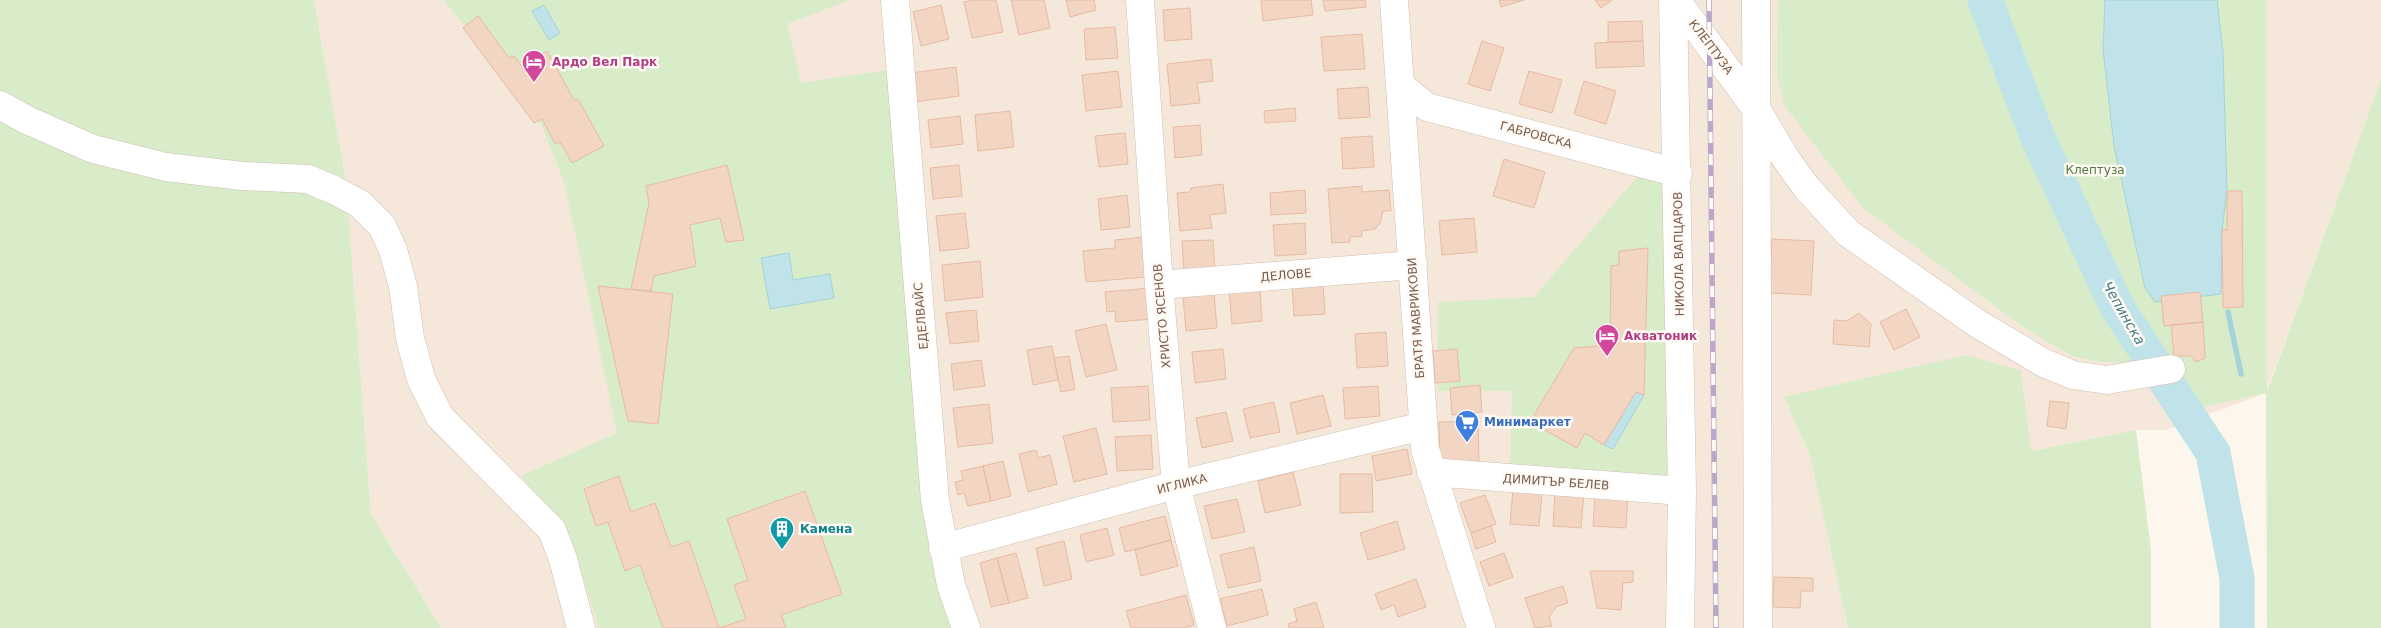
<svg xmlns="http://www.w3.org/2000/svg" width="2381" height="628" font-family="'DejaVu Sans',sans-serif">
  <rect width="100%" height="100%" fill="#fdf6ec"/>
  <path fill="#f5e8da" d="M314,0H2381V79L2266,393L2166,430H2136L2030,451L2021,371L1784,397L1810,456L1848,628H441L371,514L346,182Z"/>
  <path fill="#d8ecc9" d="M0,0H314L346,182L371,514L441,628H0Z
    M444,0H849L787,24L801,83L894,69L960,628H599L570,535L521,476L617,433L565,185L542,126Z
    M1778,0H2266L2267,392L2381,79V628H2267L2266,393L2203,407L2119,362H2098L2072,356L2027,330L1862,207L1784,105L1777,75Z
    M1643,170L1669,183L1670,480L1510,471L1512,391H1438V302L1534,297Z
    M1966,355L2021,371L2031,451L2136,430L2151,551V628H1848L1810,456L1784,397Z"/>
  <path fill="#bfe3e8" stroke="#a5d3da" d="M2105,0H2217L2223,52L2227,191L2222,230L2221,294L2155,302L2145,288L2114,146L2103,49Z
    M544,5L560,33L549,40L532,11Z
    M789,253L793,280L830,274L834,298L770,309L761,258Z
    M1636,392L1644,395L1613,449L1604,445Z"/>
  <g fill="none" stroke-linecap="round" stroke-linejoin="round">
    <path stroke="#a5d3da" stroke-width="5.5" d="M2228,312L2241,374"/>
    <path stroke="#bfe3e8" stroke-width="35" d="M1985,0L2037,136L2117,307L2213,453L2237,578V628"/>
  </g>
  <path fill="#f3d5c3" stroke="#e6bba3" d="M973,0H996L1003,32L972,38L964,2Z
    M1011,0H1044L1050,28L1019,35Z
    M1066,0H1094L1096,10L1070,17Z
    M1261,0H1311L1313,15L1263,21Z
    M1323,0H1365L1366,7L1325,11Z
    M1499,0H1524L1501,7Z
    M1595,0H1612L1601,8Z
    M941,5L949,39L921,46L913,12Z
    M1190,8L1192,39L1165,41L1163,10Z
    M478,16L509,58L514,56L522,67L547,51L574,100L578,99L604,146L572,163L560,142L555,144L542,119L534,123L463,28Z
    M1642,21L1643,41L1608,42V22Z
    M1115,27L1118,58L1086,60L1084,29Z
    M1362,34L1365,69L1324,71L1321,37Z
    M1482,41L1504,48L1490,91L1468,84Z
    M1643,41L1644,66L1596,68L1595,43Z
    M1211,59L1213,81L1197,83L1200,103L1171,106L1167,64Z
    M956,67L959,96L915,102L911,73Z
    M1118,71L1122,107L1086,111L1082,75Z
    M1529,71L1562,80L1552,113L1519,104Z
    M1584,81L1616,91L1606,124L1574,114Z
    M1368,87L1370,117L1339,119L1337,89Z
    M1295,108L1296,121L1265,123L1264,111Z
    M1010,111L1014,147L978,151L975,115Z
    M960,116L963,144L931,148L928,120Z
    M1200,125L1202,155L1175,158L1173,127Z
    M1125,133L1128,164L1099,167L1095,136Z
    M1372,136L1374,167L1343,169L1341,138Z
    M1504,159L1545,172L1534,208L1493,196Z
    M727,165L744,240L726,242L720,218L690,225L696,266L654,276L651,291L631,289L649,203L646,186Z
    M959,165L962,196L933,199L930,168Z
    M1223,184L1226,213L1210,215L1212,228L1180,231L1177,193L1190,192L1191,188Z
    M1362,186V192L1389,190L1391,211H1383L1380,223L1375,229L1362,231V236L1350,237V242L1332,243L1328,189Z
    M1305,190L1306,213L1271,215L1270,193Z
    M2227,191H2242L2243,307L2223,308L2222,230H2227Z
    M1127,195L1130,227L1101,230L1098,199Z
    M965,213L969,248L940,251L936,216Z
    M1474,218L1477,252L1442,255L1439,221Z
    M1305,223L1306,254L1275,256L1273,225Z
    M1144,237L1147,277L1086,282L1083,251L1115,248V240Z
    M1772,239L1814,241L1811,295L1769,293Z
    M1213,240L1215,270L1184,272L1182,241Z
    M1648,248L1644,395L1636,392L1604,445L1585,433L1577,448L1530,422L1574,348L1610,345L1611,266L1619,265V251Z
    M980,261L983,297L945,301L942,265Z
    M1323,283L1325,314L1294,316L1292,285Z
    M598,286L673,294L658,424L628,421Z
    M1260,287L1262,321L1232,324L1229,290Z
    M1150,288L1153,319L1116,322L1115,311L1107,312L1105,292Z
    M2200,292L2203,322L2164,326L2161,296Z
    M1214,294L1217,328L1186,331L1183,297Z
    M1906,309L1920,337L1894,350L1880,322Z
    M976,310L979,341L950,344L946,313Z
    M1859,313L1871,324L1869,347L1833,344L1834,320L1847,321Z
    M2203,322L2205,358L2196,362L2191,356H2174L2171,325Z
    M1106,324L1117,370L1086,377L1075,331Z
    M1386,332L1388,366L1357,368L1355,334Z
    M1052,346L1058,380L1033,385L1027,350Z
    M1223,349L1226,379L1195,383L1192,352Z
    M1457,349L1460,381L1435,383L1433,351Z
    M1069,356L1075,389L1061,392L1054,358Z
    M981,360L985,386L954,390L951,364Z
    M1480,385L1482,412L1452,415L1450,388Z
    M1148,386L1150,420L1113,422L1111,388Z
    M1378,386L1380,416L1345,419L1343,388Z
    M1323,395L1331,426L1297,434L1290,403Z
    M2050,401L2069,403L2066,429L2047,426Z
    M1274,402L1280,432L1250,438L1243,409Z
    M989,404L993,443L958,447L953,408Z
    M1226,412L1233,441L1202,448L1196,418Z
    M1478,421L1479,461L1440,462L1439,422Z
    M1096,428L1107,474L1074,482L1063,436Z
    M1151,435L1153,469L1117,471L1115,437Z
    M1407,449L1412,474L1376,481L1372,456Z
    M1036,450L1038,458L1050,455L1057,484L1028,492L1019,454Z
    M1003,461L1011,496L991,501L983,466Z
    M983,466L991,501L968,506L964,493L958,495L955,482L963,480L961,471Z
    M1293,472L1301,505L1265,513L1258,481Z
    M1340,474H1372L1373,512L1340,513Z
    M619,476L631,512L655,503L671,547L689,541L719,628H663L640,565L625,571L608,522L596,526L584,489Z
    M1513,490L1542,493L1539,526L1510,524Z
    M805,491L842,594L781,615L786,628H719L746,619L734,585L748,580L727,519Z
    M1555,492L1584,494L1581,528L1553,526Z
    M1595,494L1628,495L1626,528L1593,526Z
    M1485,495L1496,524L1471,533L1460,503Z
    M1237,499L1245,532L1212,539L1204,506Z
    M1165,516L1171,540L1125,552L1119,528Z
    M1397,521L1405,549L1368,560L1360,533Z
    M1491,526L1496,542L1476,549L1471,533Z
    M1107,528L1114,555L1086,562L1080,535Z
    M1171,540L1178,566L1141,576L1135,550Z
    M1064,541L1072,579L1044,586L1036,548Z
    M1254,547L1261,581L1228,588L1220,555Z
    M1016,553L1028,598L1009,603L997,558Z
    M1504,553L1513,577L1489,586L1480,562Z
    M997,558L1009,603L991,607L980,563Z
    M1590,571H1633V582L1623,583L1621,610L1597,608Z
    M1774,577L1813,578V591H1801L1800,608L1773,607Z
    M1416,579L1426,607L1398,617L1394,605L1381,610L1375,594Z
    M1563,586L1568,603L1556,607L1549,617L1552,626L1535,628L1525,598Z
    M1262,589L1268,615L1227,626L1220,599Z
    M1186,595L1194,625L1184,628H1131L1126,611Z
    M1316,602L1324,628H1289L1288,624L1297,621L1294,609Z"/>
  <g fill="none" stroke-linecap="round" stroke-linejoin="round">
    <defs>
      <path id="minor" d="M895,0L935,500L951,585L966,628
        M1140,0L1159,285L1176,485L1212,628
        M1394,0L1425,449L1481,628
        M1673,0L1682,491L1680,628
        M1676,0L1757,110L1784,156L1806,187L1848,233L1978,324L2044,363L2073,375L2107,380L2171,369
        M1756,0L1758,628
        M1400,85L1427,107L1678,173
        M0,105L27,120L93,149L166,167L242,176L308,179L334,190L360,204L382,226L393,250L403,286L410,338L421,379L440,417L552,530L563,559L581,628
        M1159,285L1413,265
        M1431,472L1682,491
        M943,548L1176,485L1423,426"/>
    </defs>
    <use href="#minor" stroke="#d1beb0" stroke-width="29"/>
    <use href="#minor" stroke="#fff" stroke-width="28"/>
    <defs>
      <path id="rail" d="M1709,0L1716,628"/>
    </defs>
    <use href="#rail" stroke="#b9a8c9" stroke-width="5.5"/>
    <use href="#rail" stroke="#fffaf3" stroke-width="4" stroke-dasharray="11" stroke-linecap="butt"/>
  </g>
  <defs>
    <symbol id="hotel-pin" viewBox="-11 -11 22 30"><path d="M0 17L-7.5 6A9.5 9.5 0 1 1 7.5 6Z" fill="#d1479c" stroke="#fffaf3"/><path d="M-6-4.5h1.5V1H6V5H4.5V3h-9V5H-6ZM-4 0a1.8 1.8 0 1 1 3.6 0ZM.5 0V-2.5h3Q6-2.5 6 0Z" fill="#fff"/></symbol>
    <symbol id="supermarket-pin" viewBox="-11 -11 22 30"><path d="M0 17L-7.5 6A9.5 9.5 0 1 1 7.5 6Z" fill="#3f7fe0" stroke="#fffaf3"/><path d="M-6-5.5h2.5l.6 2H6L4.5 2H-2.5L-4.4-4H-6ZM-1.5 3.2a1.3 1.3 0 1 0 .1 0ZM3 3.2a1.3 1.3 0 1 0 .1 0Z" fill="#fff"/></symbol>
    <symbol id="building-pin" viewBox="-11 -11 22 30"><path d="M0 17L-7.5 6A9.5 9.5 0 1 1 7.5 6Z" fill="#0f9aa8" stroke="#fffaf3"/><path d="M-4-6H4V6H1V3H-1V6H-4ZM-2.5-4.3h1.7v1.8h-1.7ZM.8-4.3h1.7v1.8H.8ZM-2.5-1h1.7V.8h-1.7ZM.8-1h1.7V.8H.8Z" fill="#fff"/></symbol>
  </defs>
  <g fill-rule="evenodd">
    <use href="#hotel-pin" x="520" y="48" width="28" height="38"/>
    <use href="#hotel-pin" x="1593" y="322" width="28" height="38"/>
    <use href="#supermarket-pin" x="1453" y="408" width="28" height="38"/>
    <use href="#building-pin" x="768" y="515" width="28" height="38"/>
  </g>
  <g text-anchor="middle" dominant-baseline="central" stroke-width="5" stroke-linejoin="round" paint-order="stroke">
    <g font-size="12" fill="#7a5c4d" stroke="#fffaf3">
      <text transform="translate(1711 47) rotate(53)">КЛЕПТУЗА</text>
      <text transform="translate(1536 135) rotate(15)">ГАБРОВСКА</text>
      <text transform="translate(1679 254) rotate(-91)">НИКОЛА ВАПЦАРОВ</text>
      <text transform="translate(1286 275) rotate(-5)">ДЕЛОВЕ</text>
      <text transform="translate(921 316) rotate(-95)">ЕДЕЛВАЙС</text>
      <text transform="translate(1162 316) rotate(-95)">ХРИСТО ЯСЕНОВ</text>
      <text transform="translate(1416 318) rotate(-94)">БРАТЯ МАВРИКОВИ</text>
      <text transform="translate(1556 482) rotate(4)">ДИМИТЪР БЕЛЕВ</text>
      <text transform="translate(1182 484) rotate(-14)">ИГЛИКА</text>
    </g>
    <g font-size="12" font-weight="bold" fill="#b23c85" stroke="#fffaf3" text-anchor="start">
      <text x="552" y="62">Ардо Вел Парк</text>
      <text x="1624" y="336">Акватоник</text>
    </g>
    <g font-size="12" fill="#537a41" stroke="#fffaf3">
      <text x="2095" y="170">Клептуза</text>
    </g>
    <g font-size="12" font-weight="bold" fill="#366cbe" stroke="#fffaf3" text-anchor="start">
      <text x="1484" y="422">Минимаркет</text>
    </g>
    <g font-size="12" font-weight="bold" fill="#0d838f" stroke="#fffaf3" text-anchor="start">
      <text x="800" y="529">Камена</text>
    </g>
    <g font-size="14" font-style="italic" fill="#437c86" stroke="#fffaf3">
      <text transform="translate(2124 313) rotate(60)">Чепинска</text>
    </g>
  </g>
</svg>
